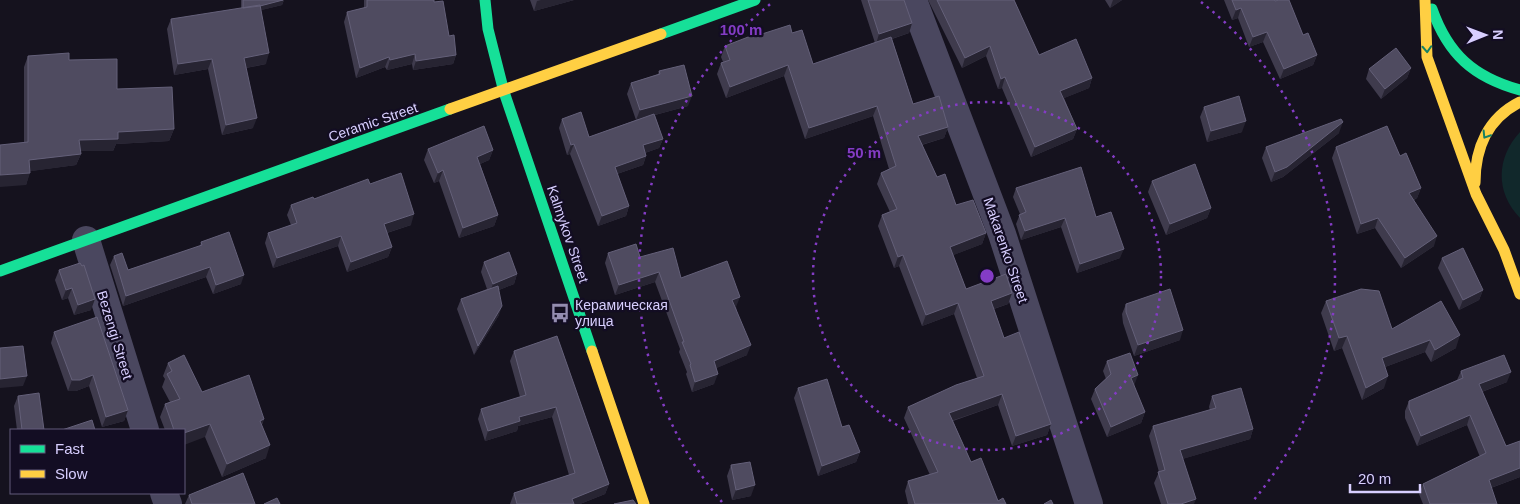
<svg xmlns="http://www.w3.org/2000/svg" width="1520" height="504" font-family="Helvetica,sans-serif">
  <rect width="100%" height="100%" fill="#15121e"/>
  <path fill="#11282b" d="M1520,132V218C1495,192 1496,158 1520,132Z"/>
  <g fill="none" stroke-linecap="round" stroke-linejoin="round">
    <path stroke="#4a475f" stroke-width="28" d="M913,0L1002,234L1089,504
      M86,240L145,430
      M164,493L168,504"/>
    <path stroke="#16e098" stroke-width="11" d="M485,0L488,29L504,92L592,351
      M1432,9C1448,54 1473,77 1520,90
      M661,34L755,0
      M0,271L450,109"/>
    <path stroke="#ffcf43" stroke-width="11" d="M1425,0L1427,57L1476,194L1504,250L1520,294
      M450,109L661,34
      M1475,183C1475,148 1488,118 1520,102
      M592,351L644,504"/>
  </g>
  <path fill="#3f3b4d" d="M241,0H284L282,5L261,10L266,64L246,68L253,128L222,135L208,69L174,75L167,29L171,19L241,8Z
    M364,0H434V2L456,55L453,64L413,70L412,64L387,70L385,67L356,78L344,22L347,12L364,8Z
    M530,0H574L534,11Z
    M861,0H904L912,23L909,33L892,39L913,104L948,127L944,138L922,145L937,177L956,205L986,233L982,244L953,255L966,289L1012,293L1008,304L994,309L1004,338L1051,424L1047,435L1012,446L998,405L953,421L971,462L998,501L1006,504H908L905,491L908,481L930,475L904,418L908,407L977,378L954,314L922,326L899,266L894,268L878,226L882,215L890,212L877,184L881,173L889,169L873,116L805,139L784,76L726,98L717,74L721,63L723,62L721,57L725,46L762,34L792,33L813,64L875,43Z
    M928,0H1014L1039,55L1092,78L1089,88L1064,98L1077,129L1073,139L1031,157L1002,88L998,89L986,56L962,68Z
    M1105,0H1122L1110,8Z
    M1224,0H1275L1303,35L1317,55L1313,65L1280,79L1263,42L1249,47L1238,18L1232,20Z
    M28,56L69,60L117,89L174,129L169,141L116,144L113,151H80L81,154L76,165L30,171L26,185L24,143V67Z
    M1411,68L1407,78L1381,99L1366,79L1369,69Z
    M659,71L688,106L655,115L663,139L659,148L645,153L646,156L643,165L617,174L629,206L626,216L598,226L570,154L567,155L559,128L562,119L589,137L636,120L627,94L631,83L658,74Z
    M1204,107L1242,132L1207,142L1200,117Z
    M1339,133L1283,177L1271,182L1262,158L1266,147Z
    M1336,147L1421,188L1417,198L1414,200L1434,246L1401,268L1375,228L1357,234L1332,158Z
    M428,149L493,150L489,160L480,164L498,215L494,226L459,238L439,181L434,183L424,160Z
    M1152,181L1211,208L1207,218L1166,235L1148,192Z
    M370,184L411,225L387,233L392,247L388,257L347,272L338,246L273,268L265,243L268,233L291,225L287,215L291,205Z
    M1016,188L1096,217L1120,258L1077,273L1061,227L1021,240L1016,224L1020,214L1013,197Z
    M201,242L241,284L213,294L206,277L123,306L110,265L114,256L128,270L200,246Z
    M608,253L640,257L681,278L736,307L747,355L716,368L714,384L692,392L686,374L687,372L679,352L680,349L655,282L615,295L605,263Z
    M1442,258L1483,290L1479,300L1459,310L1438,268Z
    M484,262L517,274L514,284L499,290V315L474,355L457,309L461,299L487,289L481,272Z
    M59,270L91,310L74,315L68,298L62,300L55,280Z
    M1326,301L1392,329L1456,348L1431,362L1425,352L1385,367L1384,388L1362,400L1342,348L1334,351L1321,313Z
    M1126,304L1180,340L1134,356L1123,323L1122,314Z
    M54,332L128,410L124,421L102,427L89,386L76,391H68L51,343Z
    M557,336L609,484L605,494L580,504H510L514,493L569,475L552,417L518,426L517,431L485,441L478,419L481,409L520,397L510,361L514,351Z
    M1107,361L1134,386L1145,412L1141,423L1107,437L1091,399L1095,389L1106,379L1103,371Z
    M168,363L202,392L264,419L262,425L266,458L222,477L205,437L184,430H165L160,417L165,404L170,402L162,387L165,379L163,376Z
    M1461,371L1507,382L1482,392L1506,446L1520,441V477L1491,488L1497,504H1423L1419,494L1423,484L1480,457L1467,425L1417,446L1405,418V411L1409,401L1457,380Z
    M798,388L842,427L860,452L856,462L818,476L794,398Z
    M18,396L44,430H17L14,406Z
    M1212,396L1253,429L1250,439L1182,459L1194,504H1161L1154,483L1159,472L1149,436L1153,426L1210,410L1209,407Z
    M731,465L751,496L732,500L727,476Z
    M189,495L255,504H185Z"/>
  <path fill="#272432" d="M284,0L282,5L242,15L244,10Z
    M541,0H574L534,11L537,1Z
    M1113,0H1122L1110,8Z
    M1241,8L1238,18L1232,20L1236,10Z
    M912,23L909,33L876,44L879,34Z
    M1267,32L1263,42L1249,47L1253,37Z
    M990,46L986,56L962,68L965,58Z
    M269,53L266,64L240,69L244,58Z
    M415,54L412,64L387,70L390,60Z
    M456,55L453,64L413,70L416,61Z
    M1317,55L1313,65L1280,79L1284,69Z
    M389,57L385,67L356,78L360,68Z
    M212,59L208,69L174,75L178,64Z
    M788,65L784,76L726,98L730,87Z
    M1411,68L1407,78L1381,99L1385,89Z
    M1005,77L1002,88L998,89L1001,79Z
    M1092,78L1089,88L1057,101L1060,91Z
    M692,96L688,106L636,120L640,110Z
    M877,106L873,116L805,139L809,128Z
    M257,118L253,128L222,135L226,125Z
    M1246,121L1242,132L1207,142L1211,131Z
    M1343,122L1339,133L1283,177L1271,182L1275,172Z
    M948,127L944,138L914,147L918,136Z
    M174,129L169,141L116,144L113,151H75L79,140L118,132Z
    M1077,129L1073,139L1031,157L1035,147Z
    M663,139L659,148L639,155L643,145Z
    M574,144L570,154L567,155L571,145Z
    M493,150L489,160L473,167L477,157Z
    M81,154L76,165L25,172L29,160Z
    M646,156L643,165L611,176L615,167Z
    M443,170L439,181L434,183L438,173Z
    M30,173L26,185L0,187V175Z
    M1421,188L1417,198L1406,203L1409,193Z
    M629,206L626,216L598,226L602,216Z
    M1211,208L1207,218L1166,235L1170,224Z
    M414,214L411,225L380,235L384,224Z
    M498,215L494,226L459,238L463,228Z
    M1065,218L1061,227L1021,240L1025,231Z
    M1378,218L1375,228L1357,234L1361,224Z
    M986,233L982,244L946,258L950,247Z
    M341,236L338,246L273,268L277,258Z
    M1437,236L1434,246L1401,268L1405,258Z
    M392,247L388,257L347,272L351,262Z
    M1124,249L1120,258L1077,273L1080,264Z
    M903,255L899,266L894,268L898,257Z
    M210,267L206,277L123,306L126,296Z
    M659,272L655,282L615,295L619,285Z
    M517,274L514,284L489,294L493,284Z
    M244,275L241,284L213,294L216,285Z
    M72,288L68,298L62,300L66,290Z
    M1483,290L1479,300L1459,310L1463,300Z
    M1012,293L1008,304L987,311L991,301Z
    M740,297L736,307L729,310L732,300Z
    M95,299L91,310L74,315L78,305Z
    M958,303L954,314L922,326L926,315Z
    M502,306L499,315L474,355L478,346Z
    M1183,330L1180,340L1134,356L1138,345Z
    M1460,335L1456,348L1431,362L1435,350Z
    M1347,336L1342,348L1334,351L1339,338Z
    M1430,340L1425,352L1377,370L1382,358Z
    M751,345L747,355L710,371L714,361Z
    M1511,372L1507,382L1476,394L1479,384Z
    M718,374L714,384L692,392L695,382Z
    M93,375L89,386L76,391H68L72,380Z
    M1138,375L1134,386L1127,389L1131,378Z
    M27,376L23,386L0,388V379Z
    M1388,376L1384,388L1362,400L1366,388Z
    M1002,394L998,405L945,423L949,413Z
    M556,407L552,417L518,426L517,431L485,441L488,431L519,417Z
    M128,410L124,421L102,427L106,417Z
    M1145,412L1141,423L1107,437L1111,427Z
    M1470,415L1467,425L1417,446L1421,436Z
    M264,419L259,432L260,421Z
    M210,424L205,437L184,445V433Z
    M1051,424L1047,435L1012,446L1016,436Z
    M1253,429L1250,439L1176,461L1180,450Z
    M270,445L266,458L222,477L227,464Z
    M860,452L856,462L818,476L822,466Z
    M1520,468V477L1485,490L1489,480Z
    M609,484L605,494L580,504H570L572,499Z
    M755,485L751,496L732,500L736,490Z
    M1196,499L1194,504H1181Z"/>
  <path fill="#4f4b60" stroke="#646079" d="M243,0H283L260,6L243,8Z
    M367,0H434V2L443,1L449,36L454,35L456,55L416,61L415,54L390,60L389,57L360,68L347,12L367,7Z
    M868,0H904L912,23L879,34Z
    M937,0H1014L1039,55L1076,39L1092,78L1060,91L1077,129L1035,147L1005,77L1001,79L990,46L965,58Z
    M1232,0H1275V1L1279,0H1289L1303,35L1308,33L1317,55L1284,69L1267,32L1253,37L1241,8L1236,10Z
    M260,5L269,53L244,58L257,118L226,125L212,59L178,64L171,19Z
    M790,25L792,33L802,30L813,64L891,37L913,104L939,96L948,127L918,136L937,177L945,174L956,205L973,200L986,233L950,247L966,289L1006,274L1012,293L991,301L1004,338L1019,332L1051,424L1016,436L1002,394L949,413L971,462L981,458L998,501L1003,498L1006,504H915L908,481L938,472L908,407L956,385L984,376L958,303L926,315L903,255L898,257L882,215L897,209L881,173L896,166L877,106L809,128L788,65L730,87L721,63L730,60L725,46L761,32L762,34Z
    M1396,48L1411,68L1385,89L1369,69Z
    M69,53V60L117,59V89L172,87L174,129L118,132V139L79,140L81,154L29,160L30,173L0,175V145L28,142V56Z
    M684,65L692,96L640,110L631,83L660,74L659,71Z
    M1239,96L1246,121L1211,131L1204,107Z
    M581,112L589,137L654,114L663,139L643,145L646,156L615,167L629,206L602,216L574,144L571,145L562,119Z
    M1341,119L1343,122L1287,167L1275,172L1266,147Z
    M484,126L493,150L477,157L498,215L463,228L443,170L438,173L428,149Z
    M1387,126L1400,156L1406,153L1421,188L1409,193L1437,236L1405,258L1378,218L1361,224L1336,147Z
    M1195,164L1211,208L1170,224L1152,181Z
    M1081,167L1096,217L1111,212L1124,249L1080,264L1065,218L1025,231L1019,215L1026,212L1016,188Z
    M401,173L414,214L384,224L392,247L351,262L341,236L277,258L268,233L297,223L291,205L313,197L314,199L368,179L370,184Z
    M229,232L244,275L216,285L210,267L126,296L114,256L122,253L128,270L202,245L201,242Z
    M636,244L640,257L673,248L681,278L727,261L740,297L732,300L751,345L714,361L718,374L695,382L690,365L691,364L682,342H684L659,272L619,285L608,253Z
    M1463,248L1483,290L1463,300L1442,258Z
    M509,252L517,274L493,284L484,262Z
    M80,263L82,266L84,265L95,299L78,305L72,288L66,290L59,270Z
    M498,286L502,306L478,346L461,299Z
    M1170,289L1183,330L1138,345L1126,312V304Z
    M1361,289L1379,291L1392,329L1441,301L1460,335L1435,350L1430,340L1382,358L1388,376L1366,388L1347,336L1339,338L1326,301Z
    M97,317L128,410L106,417L93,375L80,380H72L54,332Z
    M557,336L609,484L572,499L574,504H517L514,493L575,473L556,407L519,417L520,421L488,431L481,409L526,395L514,351Z
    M23,346L27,376L0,379V348Z
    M1130,353L1138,375L1131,378L1145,412L1111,427L1095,389L1111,374L1107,361Z
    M184,355L202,392L249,375L264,419L260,421L270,445L227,464L210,424L184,433V430H174L165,404L180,399L167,374L172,371L168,363Z
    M1504,355L1511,372L1479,384L1506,446L1520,441V468L1489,480L1497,504H1430L1423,484L1486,453L1470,415L1421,436L1409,408V401L1463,378L1461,371Z
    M827,379L842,427L849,425L860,452L822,466L798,388Z
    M1241,388L1253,429L1180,450L1196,499L1181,504H1168L1158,472L1165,470L1153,426L1216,408L1212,396Z
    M39,393L44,430H22L18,396Z
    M92,420L95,430H62Z
    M750,462L755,485L736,490L731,465Z
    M243,473L255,504H192L189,495Z
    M277,498L280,504H264Z
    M633,500L636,504H614Z
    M1051,500L1053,504H1044Z"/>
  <defs><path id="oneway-chevron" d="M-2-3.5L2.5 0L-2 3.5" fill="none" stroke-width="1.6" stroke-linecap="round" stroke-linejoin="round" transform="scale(1.25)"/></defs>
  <g stroke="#158163">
    <use href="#oneway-chevron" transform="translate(1427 49) rotate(87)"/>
    <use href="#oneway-chevron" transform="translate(1486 135) rotate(122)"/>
  </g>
  <g fill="none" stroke="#843cc5" stroke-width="2.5" stroke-dasharray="2.5 5">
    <circle cx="987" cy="276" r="174"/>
    <path d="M722 502A348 348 0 0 1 773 2M1201 2A348 348 0 0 1 1252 502"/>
  </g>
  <defs>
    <symbol id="bus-bare" viewBox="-9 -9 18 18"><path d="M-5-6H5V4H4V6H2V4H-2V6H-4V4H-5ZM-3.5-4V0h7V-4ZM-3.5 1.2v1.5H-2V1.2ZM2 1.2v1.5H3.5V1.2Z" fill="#948db0" stroke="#130d23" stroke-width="2.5" paint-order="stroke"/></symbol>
  </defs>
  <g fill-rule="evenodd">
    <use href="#bus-bare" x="546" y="299" width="28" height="28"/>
  </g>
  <g text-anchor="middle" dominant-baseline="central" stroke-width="4.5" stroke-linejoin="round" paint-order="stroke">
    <g font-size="14" fill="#d8cfff" stroke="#130d23">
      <text transform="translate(373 122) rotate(-19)">Ceramic Street</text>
      <text transform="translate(568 234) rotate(71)">Kalmykov Street</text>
      <text transform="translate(1006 250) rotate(71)">Makarenko Street</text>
      <text transform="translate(115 335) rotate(73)">Bezengi Street</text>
    </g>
    <g font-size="14" fill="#d8cfff" stroke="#130d23" text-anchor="start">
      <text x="575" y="305">Керамическая<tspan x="575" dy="16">улица</tspan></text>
    </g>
  </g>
  <circle cx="987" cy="276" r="8" fill="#843cc5" stroke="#130d23" stroke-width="2.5"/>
  <g font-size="15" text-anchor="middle" font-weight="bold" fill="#843cc5" stroke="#130d23" stroke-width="4.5" stroke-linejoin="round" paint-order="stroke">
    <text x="741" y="35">100 m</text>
    <text x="864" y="158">50 m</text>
  </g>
  <rect x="10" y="429" width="175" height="65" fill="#130d23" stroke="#625b7b"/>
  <rect x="20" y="445" width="25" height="8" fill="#16e098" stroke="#625b7b"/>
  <text x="55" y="454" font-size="15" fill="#d8cfff">Fast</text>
  <rect x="20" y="470" width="25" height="8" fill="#ffcf43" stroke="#625b7b"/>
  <text x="55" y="479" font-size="15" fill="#d8cfff">Slow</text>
  <g transform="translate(1485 35) rotate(89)" stroke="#130d23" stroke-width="4" paint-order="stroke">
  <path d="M0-4L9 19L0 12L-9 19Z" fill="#d8cfff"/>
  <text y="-8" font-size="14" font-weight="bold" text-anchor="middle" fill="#d8cfff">N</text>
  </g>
  <path d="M1350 484v8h70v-8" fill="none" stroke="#d8cfff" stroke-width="2.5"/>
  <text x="1358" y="484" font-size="15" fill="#d8cfff" stroke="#130d23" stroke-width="4" paint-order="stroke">20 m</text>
</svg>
